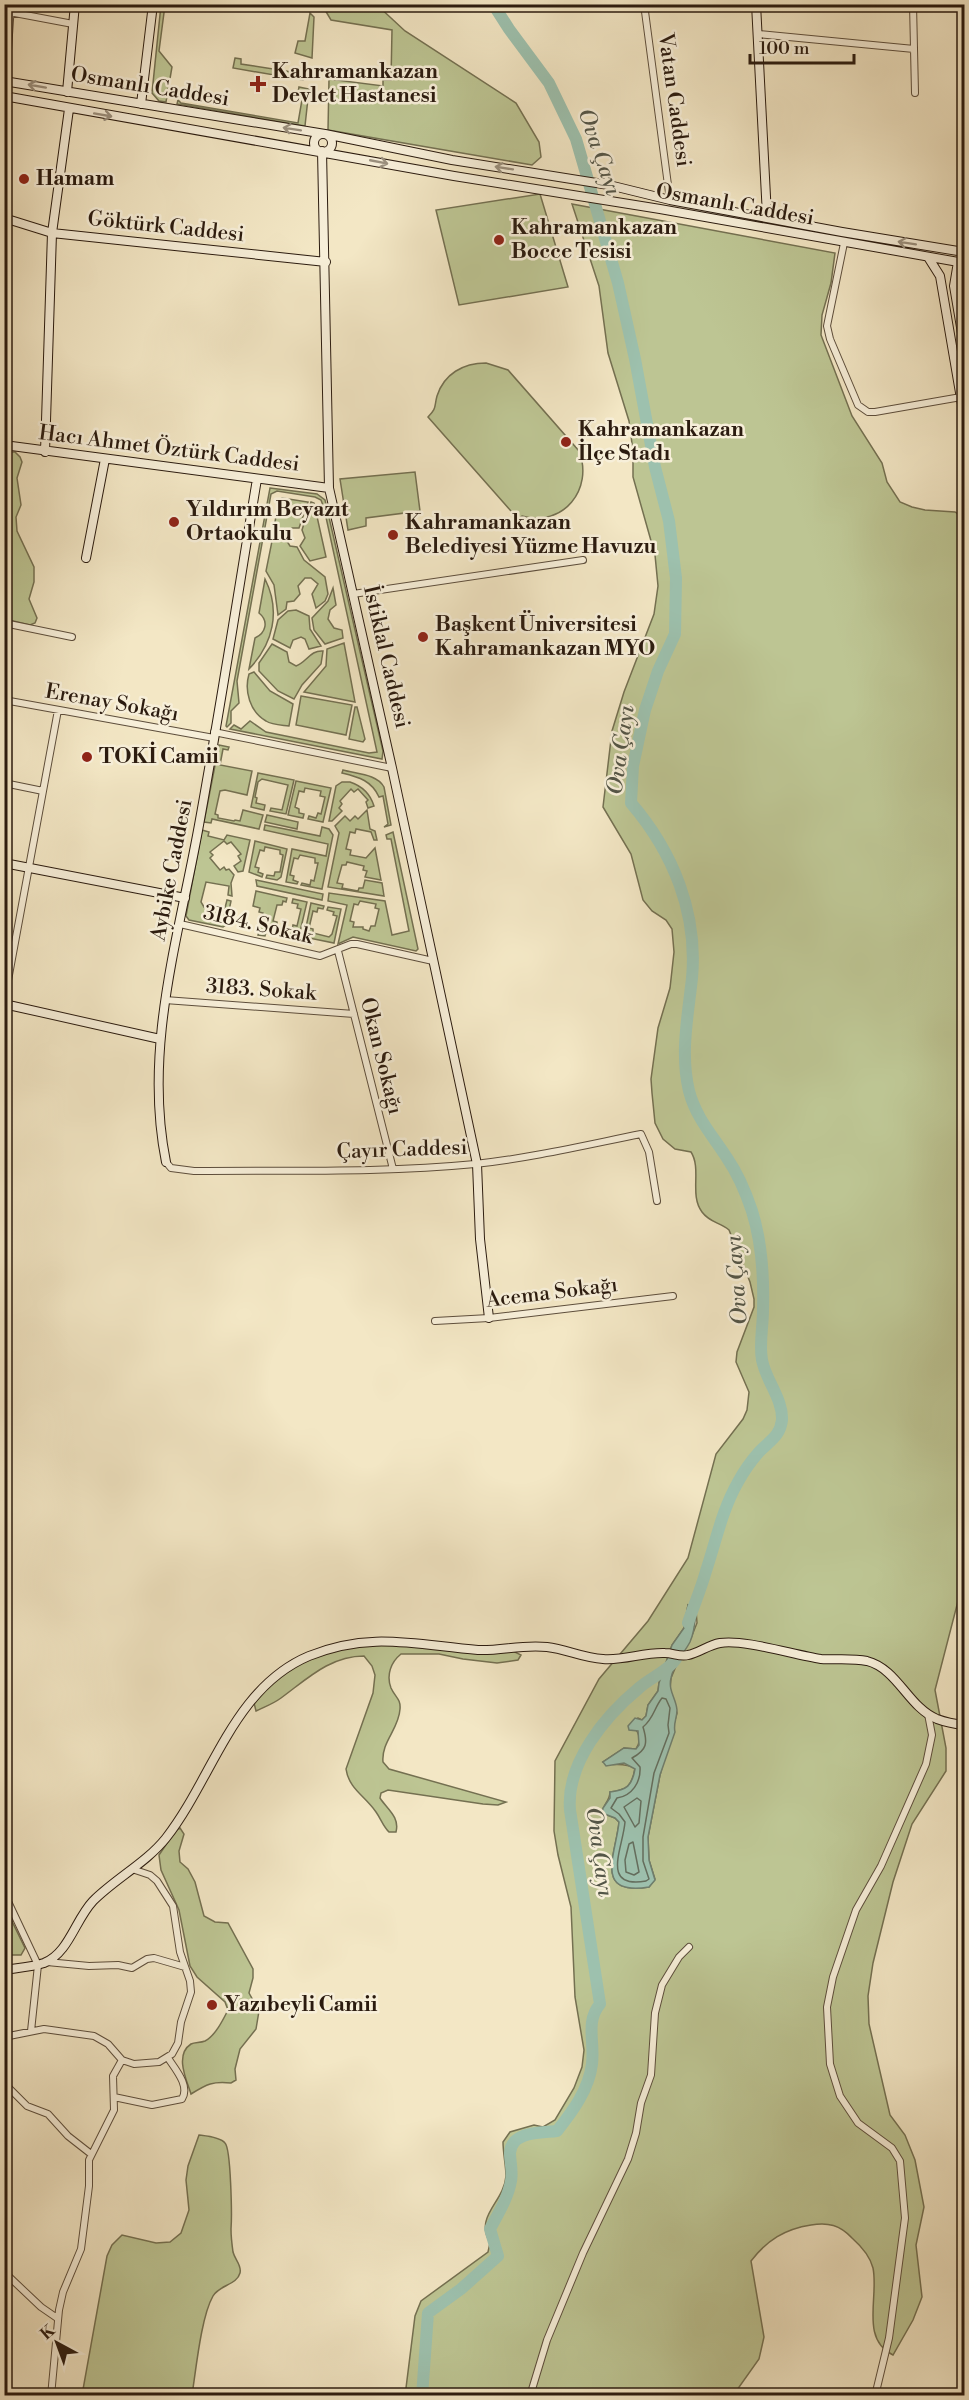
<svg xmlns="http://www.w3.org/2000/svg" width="969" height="2400" font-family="'Libre Bodoni',serif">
  <rect width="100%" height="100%" fill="#f3e7c5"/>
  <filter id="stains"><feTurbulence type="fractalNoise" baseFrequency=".00333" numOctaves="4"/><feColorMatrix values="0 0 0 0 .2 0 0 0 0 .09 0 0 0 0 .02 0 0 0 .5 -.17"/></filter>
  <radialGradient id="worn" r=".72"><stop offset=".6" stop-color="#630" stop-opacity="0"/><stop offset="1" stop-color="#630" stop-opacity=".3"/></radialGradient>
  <path fill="#bdc593" stroke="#747051" stroke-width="1.5" fill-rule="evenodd" d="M161,5H165L159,51L172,67L166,102L159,101L152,93Z
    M322,5H377L405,31L516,103L539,142L541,157L532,165L328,130L329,79L383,86V80H391L392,30L331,20Z
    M310,13L314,17L312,58L295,53L298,41H305Z
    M235,58L241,59V64L292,72L294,67L305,69L303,80L233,68Z
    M299,87L309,89L305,126L177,104L178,100L181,103L298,123L303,94L298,93Z
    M540,194L568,287L459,305L436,210Z
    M572,204L835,253L831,283L822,315L821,335L852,416L882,463L887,482L900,502L912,507L925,510L955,512L964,518V1578L935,1690L946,1748V1771L912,1824L893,1882L873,1963L868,1996L869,2024L890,2115L905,2135L915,2160L924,2207L916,2245L922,2297L913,2320L893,2355C860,2339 879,2297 873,2268C870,2256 861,2246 852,2238C840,2225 828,2222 811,2225C785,2229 767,2240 751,2261L764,2337L759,2359L737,2390L731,2395L405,2396L415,2316L421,2301L488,2252L490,2243C474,2215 504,2203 506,2176C506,2166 503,2153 503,2142L510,2132L534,2125L543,2127L555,2120L574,2088L582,2067L584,2050L575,1997L571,1907L558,1855L554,1831L555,1761L599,1679L648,1621L688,1558L716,1454L743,1419L747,1410L749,1392L736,1362L737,1352L754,1307V1299L750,1282L729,1230C720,1222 710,1223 702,1212C689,1195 702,1169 691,1152L675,1149L663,1139L655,1123L652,1093L651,1079L658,1028L670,988L674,952L672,929L666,920L652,911L643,900L631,854L603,807L612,731L624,692L654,614L658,586L655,555L633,477V451L629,421L608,353L599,286ZM688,1605L696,1610L697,1623L691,1638L682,1652L671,1678L670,1690L677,1713L660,1775L648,1837L649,1860L655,1879L649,1887C593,1896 616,1854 619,1822L615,1818L602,1813C603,1804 610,1801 610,1792C627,1790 632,1786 635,1768C622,1762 614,1767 603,1762L624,1748L636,1749C640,1743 641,1735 635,1729L638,1718L642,1720L646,1716L648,1705L658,1691L659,1683L672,1645L684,1628Z
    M486,363L508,370L579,451C594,489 563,528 522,516L518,519L428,417C437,408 434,407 437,396C444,374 463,363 486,363Z
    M5,452H15L20,457L22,462L17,478L21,505L16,517L17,531L34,567V582L29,599L37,618L35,623L30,625L5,619Z
    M415,472L420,511L366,518V526L348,530L340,479Z
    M270,488L317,494L325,500L383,751L382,759L230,729L234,725L241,729L250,721L266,732L369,753L377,752L324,508L321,500L315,497L277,491L271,494L237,681L239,703L231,711V723L227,727L226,726Z
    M282,498L308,502L299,528H292L285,535L273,533L279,500Z
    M311,502L314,503L326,557L310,561L300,546L305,538L302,530Z
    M273,536L285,538L290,546L297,547L304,560L325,577L328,594L325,601L316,608L312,594L318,584L311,578H305L298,586L300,594L294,601L287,602L286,609L278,615L274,585L266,571Z
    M265,579C281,611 273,644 249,669L255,638C266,633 269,621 259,613Z
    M333,588L336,605L330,610L328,619L334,628L342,630L343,638L325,644L314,630L312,618L328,601Z
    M296,610L309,616L310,629L321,646L309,649L305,639L301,637L293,640L290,648L273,639L278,620L288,611Z
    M344,643L355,702L304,692L326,666L327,649Z
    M272,644L287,652L289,662L296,666C307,662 310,650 323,651L321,664L302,685L294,699L278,691L259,671V663Z
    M254,672L270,691L293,704L289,726C282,725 272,725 266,721C250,712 244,691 249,674Z
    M301,696L352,705L346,735L296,725Z
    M355,707H357L365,739L363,742L349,739Z
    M219,745L229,747L228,750L223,749L220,765L252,771L247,795L225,790L220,791L215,814L218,815V818L234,821L235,820L240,821L243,810L263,815L259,829L212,819L211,823L204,822Z
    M343,770C357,774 377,774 384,787L391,825L384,827L388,824L383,796L379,797C372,781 359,777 342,773Z
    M258,773L294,780L286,814L270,811L271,808L282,810L288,785L262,779L258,782L255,797L257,798L256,803L265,805L264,810L251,807Z
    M296,781L331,788L323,822L308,819L309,816L316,818L318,813L321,814L325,797L320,796L321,791L305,788L304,792L299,791L295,807L299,809V813L304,814L303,818L288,815Z
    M350,782C362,786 370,793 374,806L368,808L366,802L368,800L358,789L354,792L351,789L340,801L342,804L339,808L342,811L332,821H329L336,786L342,782Z
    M367,810L370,829L375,831L377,840H374L371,832L356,829L355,833L350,832L346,849L351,850L350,855L366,858L375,848L381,880L365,877L367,871L363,870L364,866L347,862L346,865H342L337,883L343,884L342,888L358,891L359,888H363L365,880L382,883L384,896L328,887L339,833L335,826L345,816L350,821L355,816L358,819Z
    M267,815L298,822L297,829L265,822Z
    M265,825L320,836L322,827L329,829L333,835L322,889L301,885L302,883L310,885L311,880L314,881L318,863H315V858L300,855L298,859L294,858L290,875L294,876L293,880L298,882L297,884L286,882L292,849L326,856L328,844L264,830Z
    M202,830L209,832L208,836L224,840L227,835L250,840L243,871L238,872L234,866L241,861L238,856L241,854L231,842L227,844L224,841L210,852L213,855L210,858L220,870L224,867L226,870L229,869L234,875L231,883L232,896L228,895L229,886L206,882L201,902L204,907L221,911L225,908L227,900L231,901L226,925L223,927L189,920L186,916Z
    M393,832L418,949L416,951L353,937L338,944L347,905L328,901L329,893L385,901L392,935L409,931L391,839H387L386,835ZM360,901L376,904L375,908L379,909L375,926H371L369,931L363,929V927H353L354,922L350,921L354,904L358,905Z
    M255,841L287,849L281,877L277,880L266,878L267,875L274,876L275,872H280L283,855L280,854V850L265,847L264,851L260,850L255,867L259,868L258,872L263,874L262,877L249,872Z
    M256,880L323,894L322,900L257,886Z
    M256,891L287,898L286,902L283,901L282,905H277L273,921L277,922V927L292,930L293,925L297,926L301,909L297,908L298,904L292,903L293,899L307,902L299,936L267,929L265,936L258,935L263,913L259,912L260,908L253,906Z
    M311,903L324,906L323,909L318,908L317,912L313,911L309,928L313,929V933L329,937L332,934L337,916L333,915L334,912L327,910L328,907L341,909L334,943L304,937Z
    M371,1643L513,1651L521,1655L518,1660L497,1663L463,1659L439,1654H401C391,1662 386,1675 391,1688C395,1697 401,1699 400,1709C399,1729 381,1742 383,1762L389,1769L506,1802L498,1805L483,1804L388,1790L381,1793L380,1798C387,1809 400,1817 396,1832H389C383,1826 381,1819 376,1812C365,1796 349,1789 346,1769L373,1693L375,1675L372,1666L364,1656C330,1656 307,1679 281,1698C273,1704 264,1707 256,1711L254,1703C263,1694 271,1683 281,1676C306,1656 340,1649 371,1643Z
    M180,1828L184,1834L179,1851L180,1862L188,1869L195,1882L204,1916L215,1922L228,1923L253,1969V1978L249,1993L259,2011L256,2029L240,2049L235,2069L236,2080L231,2083C213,2081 207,2084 191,2094C187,2081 174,2055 191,2044C195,2042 200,2043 205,2041C215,2036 223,2020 228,2010L225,2002L197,1977L190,1966L179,1910L161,1870L159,1855L176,1830Z
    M5,1907L25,1948L21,1955H5Z
    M199,2135C207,2136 220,2137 225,2143C231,2149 232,2216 231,2229C231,2236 232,2245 233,2252C235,2260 242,2265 240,2273C237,2285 219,2285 213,2296C201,2317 196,2370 192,2395H82L107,2256L112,2245L122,2235L156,2243L170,2242L181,2233L189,2210L186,2180L188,2166Z"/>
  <path fill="#9dc1ae" stroke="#6f7f6e" stroke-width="1.5" d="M688,1605L696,1610C695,1622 695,1631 690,1642C683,1655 674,1663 671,1678C668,1691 676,1698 677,1710C677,1718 673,1724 675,1732L660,1775L648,1837L649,1860L655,1880L649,1887C593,1896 616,1854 619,1822L615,1818L602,1813L603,1808L610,1798V1792C627,1790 632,1786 635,1769L624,1763L606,1766L603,1762L624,1748L636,1749L639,1745L638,1731L629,1730L628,1726L635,1718L642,1720L646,1716L648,1705L658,1691L659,1683L672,1645L684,1628Z"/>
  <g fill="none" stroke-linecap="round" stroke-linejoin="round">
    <path stroke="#646e5e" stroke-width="1.5" d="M662,1698L666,1699L670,1708L668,1725L669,1733L654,1773L643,1837V1861L649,1879L646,1881C600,1889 623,1848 625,1822L619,1814L611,1808L617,1798C632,1796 641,1782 640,1767L632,1758C647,1750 648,1743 643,1727C654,1718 654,1708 662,1698Z
      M637,1798L641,1801L639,1823L635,1827L624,1807Z
      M633,1842L639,1872L634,1875L626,1872L625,1860L629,1844Z"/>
    <path stroke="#9dc1ae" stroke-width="12" d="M493,4L509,29L549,83L576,139L618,283L635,359L655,467L669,521L676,578L675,634L658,671L645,710L633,766L631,803C673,852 698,913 692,978C688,1016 680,1053 689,1091C696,1118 713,1136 727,1158C738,1174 746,1193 752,1211C762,1243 764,1277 763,1310C763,1327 759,1344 762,1360C766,1381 783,1399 782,1420C780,1437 769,1441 759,1452C751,1461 744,1471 738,1482C722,1510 716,1541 706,1571C701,1589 694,1605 688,1623
      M422,2396L428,2313L461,2289L498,2256L490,2229C498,2214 508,2198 511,2181C513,2171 510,2162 510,2153C511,2131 542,2133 557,2131C573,2111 589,2089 592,2064C595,2042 585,2022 600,2004L570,1810C566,1763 605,1716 639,1688C650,1678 668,1671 676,1659"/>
    <defs>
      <path id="street" d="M644,4L670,200
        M913,4L915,93
        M4,11L73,24
        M758,34L914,49
        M6,81L11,4
        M844,243L827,326L830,339L858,405L868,412H875L961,397
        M353,594L583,560
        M4,623L72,637
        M4,700L214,738
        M214,732L392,768
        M4,783L43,791
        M180,924L320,956L351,944H357L433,961
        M338,951L393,1169
        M165,1000L354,1014
        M4,1002L58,710
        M166,1162L171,1168L194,1171C287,1170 382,1173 475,1164C531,1158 586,1145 641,1134L649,1152L657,1201
        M435,1321L489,1318L673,1296
        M4,1893L38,1965L31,2031
        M47,1962L89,1966L118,1965L132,1968L147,1959L154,1958L185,1967
        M4,2037L44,2029L94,2036L108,2044L122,2060L134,2064L159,2062L172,2054L178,2043L181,2022L191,1992L190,1981L180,1952L173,1906L157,1881L150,1875L132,1869
        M4,2083L27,2106L48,2114L68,2136L91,2154
        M114,2097L152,2105L182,2099C190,2086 176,2070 168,2058
        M4,2272L41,2307L57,2318
        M51,2396L59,2310L63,2292L81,2249L89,2186V2160L114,2110L113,2076L122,2060
        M530,2396L547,2340L583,2253L628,2159L636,2133L641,2103L651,2075L655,2013L662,1985L679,1957L689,1947
        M875,2396L889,2338L905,2218L900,2161L892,2148L858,2123L840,2096L830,2064L827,2007L833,1977L856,1910L881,1866L926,1764L932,1735L928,1714"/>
      <path id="secondary" d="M756,4L767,216
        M4,81L325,134L452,160L609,185L670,200L842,232L964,252
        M67,92L75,4
        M4,96L454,176L660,209L964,263
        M141,104L153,4
        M314 143a9 9 0 1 1 18 0a9 9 0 1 1-18 0Z
        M322,151L329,488L392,768L477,1164L480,1239L489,1318
        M4,218L52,233L326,262
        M928,257L940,276L964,416
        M958,262L954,286L964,345
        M4,445L329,488
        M45,452L52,233L69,109
        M86,558L105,459
        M4,863L185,898
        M4,1004L160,1039
        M166,1162C143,1049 179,936 199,825C220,710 238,594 257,479
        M4,1970C17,1968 32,1967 44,1963C69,1953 75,1920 93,1901C116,1878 146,1863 166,1838C213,1778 233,1688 309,1656C370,1631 416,1645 478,1650C501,1651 523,1644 547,1647C566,1649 583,1658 603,1659C623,1661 644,1652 665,1653C673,1653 680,1657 688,1655C699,1653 708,1645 720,1643C744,1639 794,1655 821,1659C837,1660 852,1658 867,1661C898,1669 908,1707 937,1719C945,1722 955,1724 964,1725"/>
    </defs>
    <use href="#street" stroke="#5d4e3c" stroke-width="8"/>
    <use href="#secondary" stroke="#2b1b0f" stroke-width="10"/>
    <use href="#street" stroke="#f7efd9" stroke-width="6"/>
    <use href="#secondary" stroke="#f7efd9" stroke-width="8"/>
  </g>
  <defs><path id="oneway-shaft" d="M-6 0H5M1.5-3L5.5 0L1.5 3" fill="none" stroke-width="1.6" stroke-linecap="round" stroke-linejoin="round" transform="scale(1.5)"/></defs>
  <g stroke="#9b907e">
    <use href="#oneway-shaft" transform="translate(37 86) rotate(-170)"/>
    <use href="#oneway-shaft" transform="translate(103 115) rotate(10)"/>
    <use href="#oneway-shaft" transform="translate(292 129) rotate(-171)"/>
    <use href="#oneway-shaft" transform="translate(379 162) rotate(11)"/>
    <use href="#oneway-shaft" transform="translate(504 168) rotate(-171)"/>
    <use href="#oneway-shaft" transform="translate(907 243) rotate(-171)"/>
  </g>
  <g fill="#8f2418" stroke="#f7efd9" stroke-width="2">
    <path d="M255 75h6v6h6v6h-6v6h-6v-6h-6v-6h6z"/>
    <circle cx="24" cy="179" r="6"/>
    <circle cx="499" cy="240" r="6"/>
    <circle cx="566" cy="442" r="6"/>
    <circle cx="174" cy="522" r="6"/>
    <circle cx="393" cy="535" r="6"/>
    <circle cx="423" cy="637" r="6"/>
    <circle cx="87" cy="757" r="6"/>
    <circle cx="212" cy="2005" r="6"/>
  </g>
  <g text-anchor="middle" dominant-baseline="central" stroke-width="5" stroke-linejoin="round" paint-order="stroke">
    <g font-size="21" font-weight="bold" fill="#2b1b0f" stroke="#f7efd9" text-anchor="start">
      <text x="272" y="72">Kahramankazan<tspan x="272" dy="24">Devlet Hastanesi</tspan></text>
      <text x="36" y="179">Hamam</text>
      <text x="511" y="228">Kahramankazan<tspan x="511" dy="24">Bocce Tesisi</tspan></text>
      <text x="578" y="430">Kahramankazan<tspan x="578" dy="24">İlçe Stadı</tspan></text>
      <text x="186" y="510">Yıldırım Beyazıt<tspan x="186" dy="24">Ortaokulu</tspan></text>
      <text x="405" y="523">Kahramankazan<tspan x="405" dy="24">Belediyesi Yüzme Havuzu</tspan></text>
      <text x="435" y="625">Başkent Üniversitesi<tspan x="435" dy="24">Kahramankazan MYO</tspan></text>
      <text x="99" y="757">TOKİ Camii</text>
      <text x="224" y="2005">Yazıbeyli Camii</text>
    </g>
    <g font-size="21" fill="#2b1b0f" stroke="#f7efd9">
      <text transform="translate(150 87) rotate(9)">Osmanlı Caddesi</text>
      <text transform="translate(674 100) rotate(82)">Vatan Caddesi</text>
      <text transform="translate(735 205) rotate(10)">Osmanlı Caddesi</text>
      <text transform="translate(166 227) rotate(6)">Göktürk Caddesi</text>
      <text transform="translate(169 449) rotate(7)">Hacı Ahmet Öztürk Caddesi</text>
      <text transform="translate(386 657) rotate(77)">İstiklal Caddesi</text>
      <text transform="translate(112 703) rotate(10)">Erenay Sokağı</text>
      <text transform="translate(172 870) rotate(-79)">Aybike Caddesi</text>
      <text transform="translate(258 925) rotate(13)">3184. Sokak</text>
      <text transform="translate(261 990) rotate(4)">3183. Sokak</text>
      <text transform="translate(381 1056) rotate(76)">Okan Sokağı</text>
      <text transform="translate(402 1150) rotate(-2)">Çayır Caddesi</text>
      <text transform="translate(552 1293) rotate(-7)">Acema Sokağı</text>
    </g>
    <g font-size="22" font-style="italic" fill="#535547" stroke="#f7efd9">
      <text transform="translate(599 152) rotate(71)">Ova Çayı</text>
      <text transform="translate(621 750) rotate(-82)">Ova Çayı</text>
      <text transform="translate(737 1280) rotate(-94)">Ova Çayı</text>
      <text transform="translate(599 1852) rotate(82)">Ova Çayı</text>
    </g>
  </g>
  <rect width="969" height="2400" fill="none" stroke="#f3e7c5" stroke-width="24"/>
  <rect x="6" y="6" width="957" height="2388" fill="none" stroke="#2b1b0f" stroke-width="3"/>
  <rect x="12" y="12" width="945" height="2376" fill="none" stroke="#2b1b0f" stroke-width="1.5"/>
  <g transform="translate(57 2343) rotate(319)" stroke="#f7efd9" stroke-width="4.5" paint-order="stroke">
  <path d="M0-4.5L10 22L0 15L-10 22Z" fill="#2b1b0f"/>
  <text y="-9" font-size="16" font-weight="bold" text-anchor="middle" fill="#2b1b0f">K</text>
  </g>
  <path d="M750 54v9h104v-9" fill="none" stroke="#2b1b0f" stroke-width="3"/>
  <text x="759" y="54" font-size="18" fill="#2b1b0f" stroke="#f7efd9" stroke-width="4.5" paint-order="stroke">100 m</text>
  <rect width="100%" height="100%" filter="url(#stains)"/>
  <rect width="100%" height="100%" fill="url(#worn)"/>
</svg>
